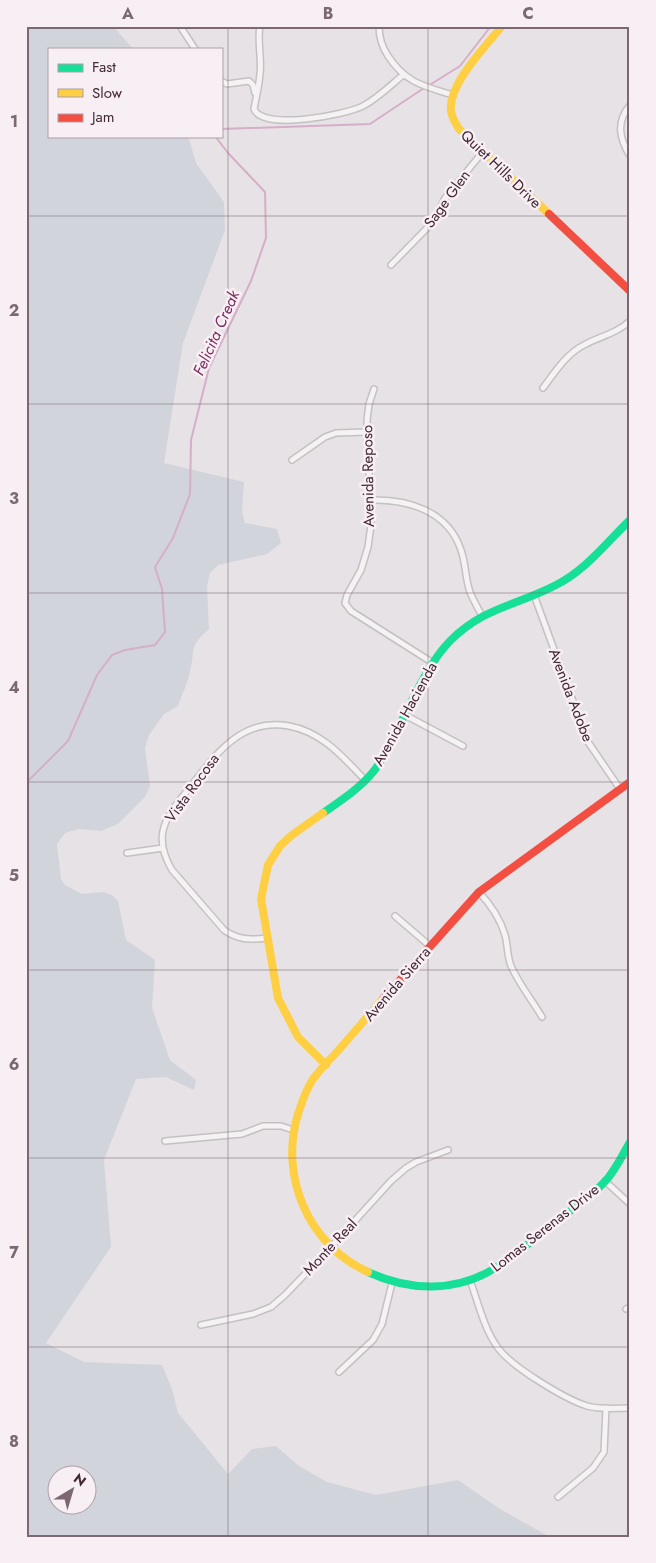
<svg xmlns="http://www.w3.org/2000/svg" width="656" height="1563" font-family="Jost,sans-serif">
  <rect width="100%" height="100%" fill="#e7e2e5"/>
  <path fill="#d2d4dc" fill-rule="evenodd" d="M26,26H113L133,49H49V136H188L196,163L224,202L225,230L183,343L164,463L244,482L242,512L245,523L277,529L281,543L267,554L218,565L210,573L207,587L209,629C188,647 196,649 190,671C188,683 182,694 178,706L164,714L149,735L145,748L150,786L145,797L118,824L101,831L79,829L65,833L57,844L61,879L65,885L82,894L103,892L112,895L118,901L126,940L155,960L152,1008L170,1060L196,1080L194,1090L166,1077L136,1079L104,1160L111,1247L46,1343L84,1362L162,1365L172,1389L178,1413L228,1474L252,1449L276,1446L299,1466L327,1482L376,1495L458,1480L500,1509L550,1537H26ZM58,1476H88V1506H58Z"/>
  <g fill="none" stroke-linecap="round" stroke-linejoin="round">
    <path stroke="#d5aec8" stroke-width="2" d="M428,86L460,66L491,26
      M221,129L370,124L424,88
      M26,783L68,741L97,675L112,655L125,650L155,645L165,632L162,589L155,567L173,538L190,494L191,440L209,368L251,281L266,238L265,192L228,153L215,136"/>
    <defs>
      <path id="street" d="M180,26L195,49
        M260,26C257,40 262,59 260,74C259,86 256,98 254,109C263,131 345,115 363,106C378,98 390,86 403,75
        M379,26C379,37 382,47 388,56C406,83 423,86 453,95
        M221,81L227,84L249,81L253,85L255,93
        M630,105C616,122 619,138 630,156
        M391,265L433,222L445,198L482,153
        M543,388C555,372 566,354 584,345C600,336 616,334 630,321
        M374,389L369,404L367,420L371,525L368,547L361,570L347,595L345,603L351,611L433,663
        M292,460L325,437L336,433L367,432
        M371,500C408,499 448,511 461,550C466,564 465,578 470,592C473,600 478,608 482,616
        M534,595L588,742L620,789
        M405,715L463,746
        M127,853L163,848
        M479,892C491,905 500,918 505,935C508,946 507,956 511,966C519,984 532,1000 542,1017
        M395,916L430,946
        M266,938C250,940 238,940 224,930L172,870C165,858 160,845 163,831C167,813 180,800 191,786C216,754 242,717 289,726C322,732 343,757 365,780
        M165,1141L242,1134L263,1126H281L293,1130
        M605,1181L630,1204
        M470,1280C478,1302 484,1329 498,1348C512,1367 565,1399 587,1406C601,1410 616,1408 630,1408
        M626,1309L630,1307
        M201,1325L253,1314L271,1307L285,1295L331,1247L391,1181L406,1168L416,1162L448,1150
        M339,1372L373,1340L382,1324L392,1283
        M558,1497L593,1468L604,1452L606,1408"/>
    </defs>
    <use href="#street" stroke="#c5c0c3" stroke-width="8"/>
    <use href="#street" stroke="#f4f2f3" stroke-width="5"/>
    <path stroke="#16e098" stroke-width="8" d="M323,813C340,801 359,789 373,772C381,763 386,750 392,740C408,710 427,664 450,641C484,607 516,606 556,585C585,571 607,542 630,520
      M368,1272C409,1291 456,1293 495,1268C515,1256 532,1241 550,1226C569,1211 592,1197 608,1178C617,1167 623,1154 630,1142"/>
    <path stroke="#ffcf43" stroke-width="8" d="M502,26C486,46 448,84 451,111C452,118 456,124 459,129L549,214
      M323,813L292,835L280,846L268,865L261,899L278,998L298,1037L326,1065
      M368,1272C308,1245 279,1176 298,1114C302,1102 306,1089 313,1079C320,1070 328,1061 336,1053C352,1035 367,1017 383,999"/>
    <path stroke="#f24e42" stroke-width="8" d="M549,214L630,291
      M383,999L479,892L630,782"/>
  </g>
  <path fill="none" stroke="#7c6873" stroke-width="1" stroke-opacity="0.55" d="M228,26V1537M428,26V1537M26,216H630M26,404H630M26,593H630M26,782H630M26,970H630M26,1158H630M26,1347H630"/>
  <g text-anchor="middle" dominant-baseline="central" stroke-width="5" stroke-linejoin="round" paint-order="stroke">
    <g font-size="15" fill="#432736" stroke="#f7eff4">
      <text transform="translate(501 169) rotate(44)">Quiet Hills Drive</text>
      <text transform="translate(447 199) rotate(-54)">Sage Glen</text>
      <text transform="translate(368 476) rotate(-91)">Avenida Reposo</text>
      <text transform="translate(571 695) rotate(69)">Avenida Adobe</text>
      <text transform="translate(405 714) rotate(-61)">Avenida Hacienda</text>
      <text transform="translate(192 788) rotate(-54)">Vista Rocosa</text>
      <text transform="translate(397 984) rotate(-49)">Avenida Sierra</text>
      <text transform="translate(545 1228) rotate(-38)">Lomas Serenas Drive</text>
      <text transform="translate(330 1247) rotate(-47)">Monte Real</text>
    </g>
    <g font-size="16" font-style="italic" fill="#7a2d5e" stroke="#f7eff4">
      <text transform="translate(216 333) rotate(-66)">Felicita Creak</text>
    </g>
  </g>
  <rect width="656" height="1563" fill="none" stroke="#f7eff4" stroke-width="55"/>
  <rect x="48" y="48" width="175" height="90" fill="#f7eff4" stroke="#af9fa8"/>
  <rect x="58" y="64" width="25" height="8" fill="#16e098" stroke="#af9fa8"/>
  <text x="92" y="72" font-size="15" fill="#432736">Fast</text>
  <rect x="58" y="89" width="25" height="8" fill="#ffcf43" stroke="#af9fa8"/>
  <text x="92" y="98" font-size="15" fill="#432736">Slow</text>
  <rect x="58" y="114" width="25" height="8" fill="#f24e42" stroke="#af9fa8"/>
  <text x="92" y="122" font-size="15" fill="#432736">Jam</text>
  <g transform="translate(72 1490) rotate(38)"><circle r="24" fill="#f7eff4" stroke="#af9fa8"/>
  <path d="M0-4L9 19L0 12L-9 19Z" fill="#7c6873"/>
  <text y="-8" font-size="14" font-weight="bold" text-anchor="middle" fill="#432736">N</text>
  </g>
  <rect x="28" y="28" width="600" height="1508" fill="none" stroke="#7c6873" stroke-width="2"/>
  <g font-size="16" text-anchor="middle" font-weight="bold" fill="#7c6873">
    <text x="128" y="19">A</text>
    <text x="328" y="19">B</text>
    <text x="528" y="19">C</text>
    <text x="14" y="127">1</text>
    <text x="14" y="316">2</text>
    <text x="14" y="504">3</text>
    <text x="14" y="693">4</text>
    <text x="14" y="881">5</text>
    <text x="14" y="1070">6</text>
    <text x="14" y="1258">7</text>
    <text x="14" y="1447">8</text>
  </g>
</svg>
